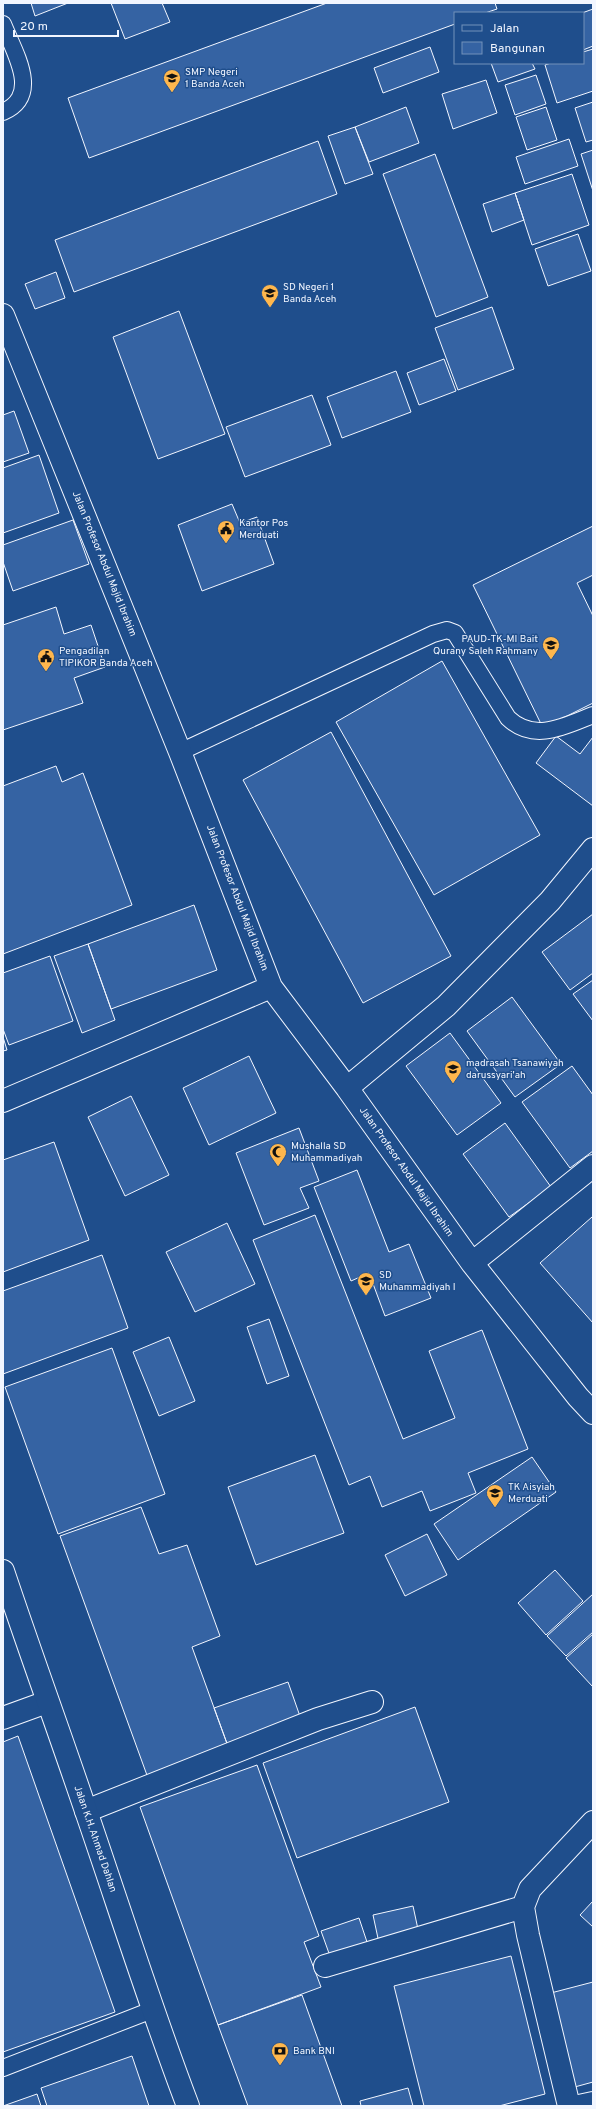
<svg xmlns="http://www.w3.org/2000/svg" width="596" height="2109" font-family="Overpass,sans-serif">
  <rect width="100%" height="100%" fill="#1f4e8c"/>
  <path fill="#3563a3" stroke="#f2f6ff" d="M31,3H68L35,16Z
    M111,3H162L170,22L125,39Z
    M327,3H495L497,9L485,13H455V24L89,158L68,98Z
    M593,9V46L583,50L582,13Z
    M430,47L439,72L383,93L374,68Z
    M593,49V91L557,103L545,65L551,63H583V52Z
    M491,63H532L535,69L498,82Z
    M536,75L546,104L515,115L505,85Z
    M486,80L497,113L453,129L442,94Z
    M593,102V140L586,142L575,108Z
    M406,107L419,143L369,162L355,127Z
    M546,107L557,140L527,150L516,117Z
    M355,127L373,174L345,184L328,136Z
    M569,139L578,166L525,184L516,157Z
    M318,141L337,194L74,292L55,240Z
    M593,150V191L581,154Z
    M435,154L488,297L436,317L383,174Z
    M572,174L589,225L532,245L515,193Z
    M515,193L524,220L492,232L483,204Z
    M578,234L591,271L548,286L535,249Z
    M56,272L65,298L35,309L25,284Z
    M492,307L514,369L458,390L435,328Z
    M179,311L225,434L158,459L113,337Z
    M444,359L456,391L419,405L407,373Z
    M396,371L411,412L342,438L327,397Z
    M312,395L331,445L245,477L226,427Z
    M14,411L29,453L3,462V415Z
    M39,455L59,513L3,533V468Z
    M232,504L240,523L257,517L274,564L202,591L178,525Z
    M73,520L89,564L13,591L3,562V545Z
    M593,526V575L577,583L593,616V703L543,728L473,585Z
    M56,607L64,634L91,625L105,667L74,678L83,703L3,730V625Z
    M442,661L540,835L434,895L336,722Z
    M331,732L451,956L363,1003L243,780Z
    M556,736L580,754L593,737V806L536,763Z
    M56,766L62,782L83,773L132,905L3,954V786Z
    M194,905L217,970L111,1009L88,944Z
    M593,914V973L570,990L542,952Z
    M88,944L115,1020L82,1033L54,956Z
    M50,956L73,1021L9,1045L3,1029V973Z
    M593,980V1021L573,994Z
    M512,997L561,1064L515,1097L467,1031Z
    M450,1033L501,1103L457,1135L406,1066Z
    M3,1037L7,1050L3,1051Z
    M249,1056L276,1113L209,1145L183,1088Z
    M572,1066L593,1095V1151L570,1168L522,1102Z
    M131,1096L169,1175L125,1196L88,1117Z
    M505,1123L551,1187L509,1217L463,1154Z
    M299,1128L319,1181L300,1188L309,1208L264,1225L236,1153Z
    M54,1142L89,1240L3,1272V1160Z
    M357,1170L389,1252L409,1244L431,1298L385,1316L369,1273L351,1281L314,1187Z
    M315,1215L403,1439L455,1418L429,1351L482,1330L528,1449L468,1473L476,1493L430,1511L422,1491L382,1507L370,1476L349,1485L253,1240Z
    M592,1217L593,1218V1323L540,1263Z
    M227,1223L255,1284L195,1312L166,1252Z
    M102,1255L128,1328L3,1374V1291Z
    M269,1319L289,1376L267,1384L247,1327Z
    M169,1337L195,1401L159,1416L133,1352Z
    M112,1348L165,1494L58,1534L5,1387Z
    M315,1455L344,1533L256,1565L228,1487Z
    M532,1457L556,1492L458,1560L434,1524Z
    M141,1507L159,1554L187,1545L220,1636L192,1647L229,1749L148,1778L60,1536Z
    M427,1534L447,1575L405,1596L385,1555Z
    M555,1570L583,1601L546,1635L518,1603Z
    M593,1594V1632L566,1656L547,1636Z
    M593,1634V1687L566,1658Z
    M288,1682L302,1722L229,1749L214,1708Z
    M415,1707L449,1802L297,1858L263,1763Z
    M18,1736L115,2012L3,2052V1742Z
    M257,1765L319,1936L304,1942L321,1987L218,2025L140,1807Z
    M593,1901V1927L580,1915Z
    M413,1906L419,1934L379,1943L373,1915Z
    M359,1918L367,1942L330,1956L321,1931Z
    M511,1956L545,2094L499,2106H424L394,1986Z
    M593,1982V2082L571,2088L547,1994Z
    M302,1995L342,2106H248L218,2025Z
    M132,2056L149,2106H47L41,2088Z
    M408,2088L413,2106H361L360,2101Z
    M37,2094L41,2106H3Z"/>
  <g fill="none" stroke-linecap="round" stroke-linejoin="round">
    <defs>
      <path id="service" d="M3,24C14,52 42,95 3,112
        M180,752L433,634L447,630L455,633L508,718C534,743 565,726 593,715
        M3,2068L152,2010"/>
      <path id="minor" d="M3,315L180,752L271,987L347,1088L472,1263L578,1397L593,1413
        M347,1088L446,1006L550,901L593,849
        M3,1101L271,987
        M472,1263L593,1166
        M3,1718L47,1702
        M86,1811L318,1719L372,1702
        M325,1966L523,1907
        M569,2106L528,1935L523,1907L530,1889L593,1822
        M579,2106L593,2103"/>
      <path id="secondary" d="M3,1571C30,1652 59,1731 86,1811C120,1910 151,2009 188,2106"/>
    </defs>
    <use href="#service" stroke="#f2f6ff" stroke-width="18"/>
    <use href="#minor" stroke="#f2f6ff" stroke-width="24"/>
    <use href="#secondary" stroke="#f2f6ff" stroke-width="24"/>
    <use href="#service" stroke="#1f4e8c" stroke-width="16"/>
    <use href="#minor" stroke="#1f4e8c" stroke-width="22"/>
    <use href="#secondary" stroke="#1f4e8c" stroke-width="22"/>
  </g>
  <defs>
    <symbol id="school-pin" viewBox="-11 -11 22 30"><path d="M0 17L-7.5 6A9.5 9.5 0 1 1 7.5 6Z" fill="#ffb74d" stroke="#1f4e8c"/><path d="M0-5L7-2L0 1L-7-2ZM-4 1L0 2.5L4 1V4Q0 6-4 4Z" fill="#111"/></symbol>
    <symbol id="civic-pin" viewBox="-11 -11 22 30"><path d="M0 17L-7.5 6A9.5 9.5 0 1 1 7.5 6Z" fill="#ffb74d" stroke="#1f4e8c"/><path d="M-.6-6.5H3V-4.5H.6V-3L4-1V1h2V6H-6V1h2V-1L-.6-3ZM-1.2 2.5V6h2.4V2.5Z" fill="#111"/></symbol>
    <symbol id="mosque-pin" viewBox="-11 -11 22 30"><path d="M0 17L-7.5 6A9.5 9.5 0 1 1 7.5 6Z" fill="#ffb74d" stroke="#1f4e8c"/><path d="M3.5-4.9A6 6 0 1 0 3.5 4.9A5 5 0 1 1 3.5-4.9Z" fill="#111"/></symbol>
    <symbol id="bank-pin" viewBox="-11 -11 22 30"><path d="M0 17L-7.5 6A9.5 9.5 0 1 1 7.5 6Z" fill="#ffb74d" stroke="#1f4e8c"/><path d="M-6-4H6V4H-6ZM0-2.3a2.3 2.3 0 1 0 0 4.6a2.3 2.3 0 1 0 0-4.6Z" fill="#111"/></symbol>
  </defs>
  <g fill-rule="evenodd">
    <use href="#school-pin" x="162" y="68" width="20" height="27"/>
    <use href="#school-pin" x="260" y="283" width="20" height="27"/>
    <use href="#civic-pin" x="216" y="519" width="20" height="27"/>
    <use href="#school-pin" x="541" y="635" width="20" height="27"/>
    <use href="#civic-pin" x="36" y="647" width="20" height="27"/>
    <use href="#school-pin" x="443" y="1059" width="20" height="27"/>
    <use href="#mosque-pin" x="268" y="1142" width="20" height="27"/>
    <use href="#school-pin" x="356" y="1271" width="20" height="27"/>
    <use href="#school-pin" x="485" y="1483" width="20" height="27"/>
    <use href="#bank-pin" x="270" y="2041" width="20" height="27"/>
  </g>
  <g text-anchor="middle" dominant-baseline="central" stroke-width="3" stroke-linejoin="round" paint-order="stroke">
    <g font-size="10" fill="#f2f6ff" stroke="#1f4e8c" text-anchor="start">
      <text x="185" y="72">SMP Negeri<tspan x="185" dy="12">1 Banda Aceh</tspan></text>
      <text x="283" y="287">SD Negeri 1<tspan x="283" dy="12">Banda Aceh</tspan></text>
      <text x="239" y="523">Kantor Pos<tspan x="239" dy="12">Merduati</tspan></text>
      <text x="538" y="639" text-anchor="end">PAUD-TK-MI Bait<tspan x="538" dy="12">Qurany Saleh Rahmany</tspan></text>
      <text x="59" y="651">Pengadilan<tspan x="59" dy="12">TIPIKOR Banda Aceh</tspan></text>
      <text x="466" y="1063">madrasah Tsanawiyah<tspan x="466" dy="12">darussyari'ah</tspan></text>
      <text x="291" y="1146">Mushalla SD<tspan x="291" dy="12">Muhammadiyah</tspan></text>
      <text x="379" y="1275">SD<tspan x="379" dy="12">Muhammadiyah I</tspan></text>
      <text x="508" y="1487">TK Aisyiah<tspan x="508" dy="12">Merduati</tspan></text>
      <text x="293" y="2051">Bank BNI</text>
    </g>
    <g font-size="10" fill="#f2f6ff" stroke="#1f4e8c">
      <text transform="translate(104 564) rotate(68)">Jalan Profesor Abdul Majid Ibrahim</text>
      <text transform="translate(237 898) rotate(69)">Jalan Profesor Abdul Majid Ibrahim</text>
      <text transform="translate(406 1172) rotate(55)">Jalan Profesor Abdul Majid Ibrahim</text>
      <text transform="translate(95 1839) rotate(71)">Jalan K.H. Ahmad Dahlan</text>
    </g>
  </g>
  <rect width="596" height="2109" fill="none" stroke="#f2f6ff" stroke-width="8"/>
  <rect x="454" y="12" width="130" height="52" fill="#1f4e8c" stroke="#7391ba"/>
  <rect x="462" y="25" width="20" height="6" fill="#1f4e8c" stroke="#7391ba"/>
  <text x="490" y="32" font-size="12" fill="#f2f6ff">Jalan</text>
  <rect x="462" y="42" width="20" height="12" fill="#3563a3" stroke="#7391ba"/>
  <text x="490" y="52" font-size="12" fill="#f2f6ff">Bangunan</text>
  <path d="M14 30v6h104v-6" fill="none" stroke="#f2f6ff" stroke-width="2"/>
  <text x="20" y="30" font-size="12" fill="#f2f6ff" stroke="#1f4e8c" stroke-width="3" paint-order="stroke">20 m</text>
</svg>
